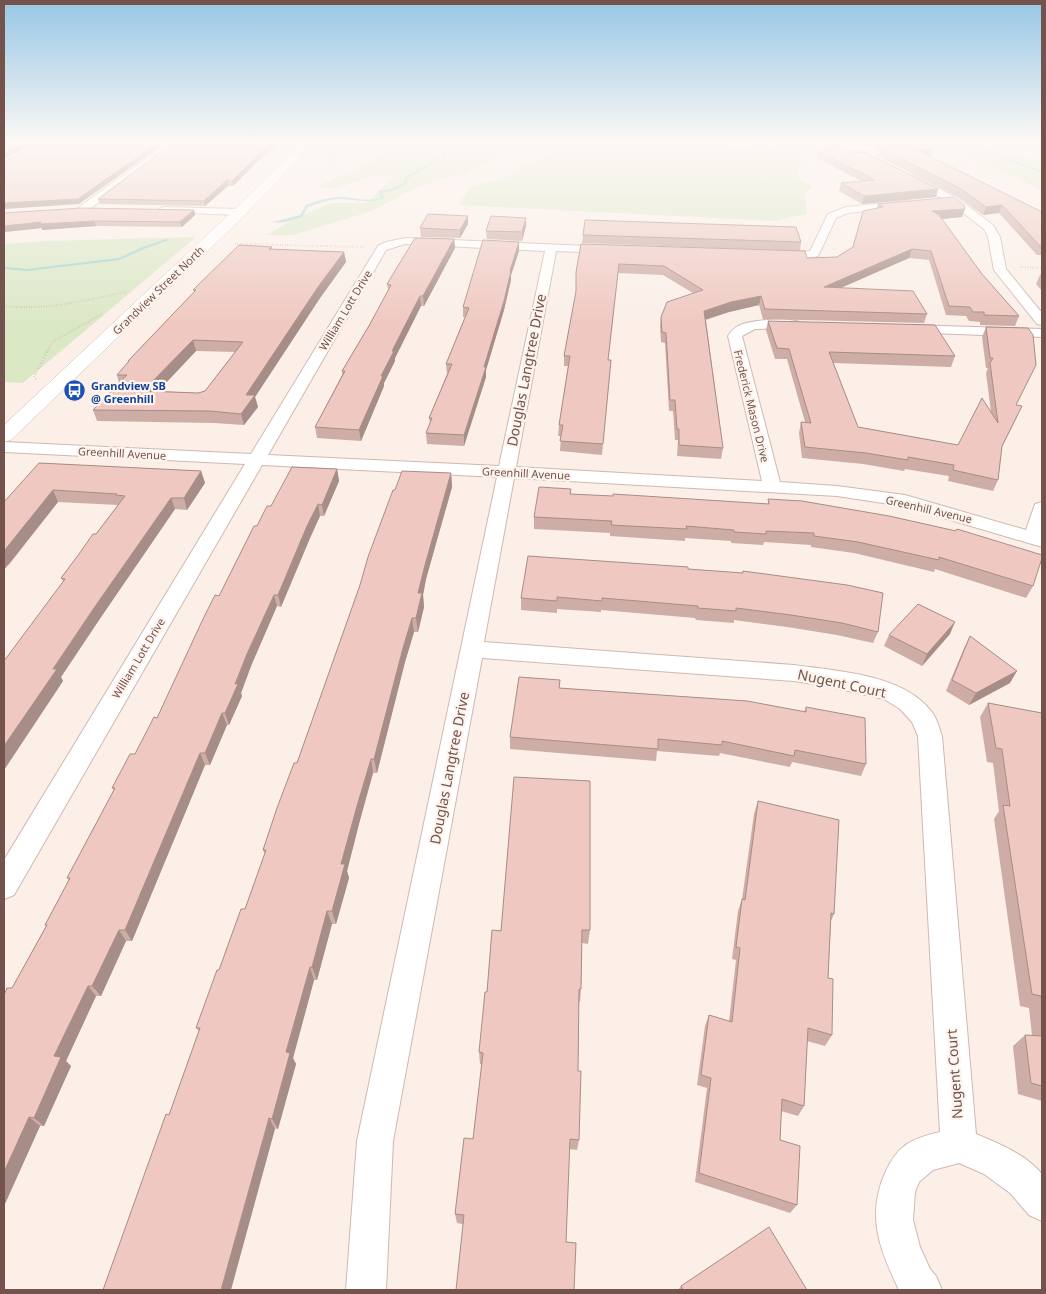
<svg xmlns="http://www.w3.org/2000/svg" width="1046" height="1294" font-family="'Noto Sans',sans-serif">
  <rect width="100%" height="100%" fill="#fbefe8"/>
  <path fill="#dbe8c6" d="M394,142H532L515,148L465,174L441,179L413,189L372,211L293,235H267L298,217L331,203H366L395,176H371L338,188L316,187C334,179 354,173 370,162C378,155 384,147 394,142Z
    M574,142H854L842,146L838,151L798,157L802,168H797L801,181L813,186L805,194L807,214L773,221L459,205L470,187L506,177L564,145Z
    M930,142C952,142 975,143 996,148C1012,152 1026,158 1042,159V192L1033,186L941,145Z
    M196,237L23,383L4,382V244L45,241Z"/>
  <path fill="#bde4e1" stroke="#a4d5d2" d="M671,142H754L780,149L774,151C741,150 702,154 671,142Z"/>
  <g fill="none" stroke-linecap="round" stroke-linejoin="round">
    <path fill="#a4d5d2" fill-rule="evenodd" d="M465,142H468L458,150L445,151L446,156L408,178L407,184L393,191L381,193L385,197C369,206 355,198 339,199C328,200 318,203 308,207L302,217C293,220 283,224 273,222L300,215L306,205C317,201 329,197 341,197C355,197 367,203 381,197L378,191L391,189L404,183L405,177L443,155L442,152L443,149L456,148Z
      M975,142L998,154L1042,171V173L996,156L971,142Z
      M166,239L169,240L144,249L120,260L27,271L4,269V267L27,269L119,258L142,247Z"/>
    <defs>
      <path id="lane" d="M347,142H352L330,160L328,159L339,148L304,146H343Z"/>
      <path id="street" d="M170,142H180L87,211H79L78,209L79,207Z
        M850,144L872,146L880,152C870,162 848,160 838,151L839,147ZM847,150H867L870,152L859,153Z
        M910,174L957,198L993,225L1000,237L1006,269L1042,313V325L1037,324L994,270L988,237L984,229L949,202L907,179L905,177Z
        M907,201L911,202V206L848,213L836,218L818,256C807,259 779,263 771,256L777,253L810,251L828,214L846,207Z
        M163,207L240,209L245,212L240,215L159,212L158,210Z
        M405,238L610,247L616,250L610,253L556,251L516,467L762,481L728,336C732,330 736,326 743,324C754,320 796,316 804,325L802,328L755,329L742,336L780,482L837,486L905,495L1026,530L1035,504L1042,502V547L903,506L837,496L514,478L484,642L794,665C836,671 903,674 931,711C937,718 939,728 942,736L976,1134C1000,1144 1025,1154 1042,1174V1221L1029,1215L1010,1193L984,1174L959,1163L933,1170L919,1182L915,1192L913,1220L920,1247L930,1269L936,1276L942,1290H899C880,1250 866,1217 885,1173C898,1145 910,1139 940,1132L918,736L912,722L900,709L884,699L826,686L794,681L482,658L393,1141L386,1290H346L357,1141L497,477L262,465L14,895L4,899V860L245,464L4,452V442L251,454L378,246L386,242ZM405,244L545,251L499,466L268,455L386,250Z
        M907,325L1042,329V337L902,332L900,329L902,326Z"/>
      <path id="secondary" d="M303,142H314L245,215L11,440L4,442V425L235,209Z"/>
    </defs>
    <use href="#lane" stroke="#cfb8b1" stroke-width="2"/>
    <use href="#street" stroke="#cfb8b1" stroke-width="2"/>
    <use href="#secondary" stroke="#d1b6af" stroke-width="1"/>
    <path stroke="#d4aca4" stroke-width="1" stroke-dasharray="0.5 2" stroke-linecap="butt" d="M781,142L818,151
      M930,146L944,152L984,176L1042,199"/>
    <path stroke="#d4aca4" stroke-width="2" stroke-dasharray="0.5 2" stroke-linecap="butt" d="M235,244L364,247
      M1020,267L1042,268
      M4,306C46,311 86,300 127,292
      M47,352L52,342L102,314"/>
    <path stroke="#d4aca4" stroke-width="2.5" stroke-dasharray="0.5 2.5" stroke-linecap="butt" d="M36,379L34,376L48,350"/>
    <use href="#lane" fill="#fff" fill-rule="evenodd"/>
    <use href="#street" fill="#fff" fill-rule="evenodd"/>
    <use href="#secondary" fill="#fff" fill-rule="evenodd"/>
  </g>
  <path fill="#ceada6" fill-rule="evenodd" d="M866,142H927L931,156H929L1042,212V255H1037L999,213L983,215L958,197L878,156L880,150L873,144H865Z
    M818,151L852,152L938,189L936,197L862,204L839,191L841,183L861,181L817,158Z
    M259,160L233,186H228L205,206L100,204L98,199Z
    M878,204L965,209L962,217L941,219L982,274L1019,316L1015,326L980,325V322L969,321L966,316L946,315L929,260L909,258L841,288L927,314L924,323L763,319L759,305L729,312L706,320L723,448L721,459L677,456L678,440H675L673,411H669L665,343L661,342L660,326L661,317L693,293L663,275L618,273L608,360H611L602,455L560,451L561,436H558L559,425L568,366H564V356L576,294V272L581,244L807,258L837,257L853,247L876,209Z
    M194,210L195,215L182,227L96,226L42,230V228L4,232V213Z
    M468,216V224L460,238L421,237L420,228Z
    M526,226L522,241L487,239L486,231Z
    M583,235L801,242L800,251L582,243Z
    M454,239L455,248L424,306H421L395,358V361L384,383V386L361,441L317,438L315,427L342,375V371L370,324L388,290L387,284Z
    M272,247V249L344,252L346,262L320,298L255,397L258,407L244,425L214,423L97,421L93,410L119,383L117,375L128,363V361L194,292L193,290ZM196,351L235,352L205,391L198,393L158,391Z
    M519,251L511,275V280L504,310L486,370V377L464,446L427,444L426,433L430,423L429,418L447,374L446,364L465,317H463V307Z
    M1042,272V291L1036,284L1040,275Z
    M768,321L955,356L951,367L833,363L858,427L958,445L991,412L986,373L988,368H986L982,337L986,327L1031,375L1016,405L1017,417L1002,447L998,480L993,491L948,481L949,476L905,469L904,471L863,464L802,458L799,433L801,422H805L787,359H775L766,330Z
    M39,463L201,471L205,483L187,510L175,509L99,620L61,677L63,681L4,770L63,581L61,578L96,534L118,505L58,502L8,566Z
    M337,469L339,481L324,516H320L310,538L281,607L277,606L251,666L241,693L242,696L229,725H227L210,765H205L132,941H126L101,996H96L66,1061L71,1066L44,1126H40L4,1206L12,988L46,926L45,925L69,880L67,878L114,790L112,788L135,754L157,718L219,596L257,526L271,506Z
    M451,473L452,487L426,579L423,595L424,607L418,632H414L405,662L377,773H373L360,820L347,871L349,878L336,924H332L317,980H314L293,1058L296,1064L278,1129L169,1115L199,1031L196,1028L219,970L245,909L265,855L263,850L297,763L395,490Z
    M571,494L768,504V499L1033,586L1026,598L935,569L934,572L854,553L811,547V545L764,542L763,545L731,543V541L685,538V541L610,536V533L534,529V517Z
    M688,569L878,632L873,643L837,635L787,627L734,620V623L696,620L695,618L601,610V612L557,609V613L521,610V598Z
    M950,634L922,666L884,646L889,635Z
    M970,636L1010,683L969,705L946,691L964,648Z
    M560,680L559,688L804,712L806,707L866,764L861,776L792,762L790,767L720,753L719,756L657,751L656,761L510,749V737Z
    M988,703L1042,713V1101L1018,1094L1013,1046L1025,1035H1032L1029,1008L1020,1006L994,819L999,811L993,763L987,762L980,717Z
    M514,777L590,930L588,944L582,943L581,989L580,1002H579L578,1071L579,1140L577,1150L569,1149L566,1242L457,1223L455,1214L473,1139L482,1064H480L479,1052L487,992L501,931Z
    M758,801L834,914L831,921L828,978L832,1035L825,1046L807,1041L804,1106L798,1116L781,1111L780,1140L797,1205L790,1213L695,1182L707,1088L697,1085L705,1026L709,1015L729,1021L736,960L732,959L738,911L742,899L754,814Z
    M681,1286L807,1290H678Z"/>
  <path fill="#a78d87" d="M25,142H36L4,159V153Z
    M159,142H167L79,204L4,209V203Z
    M273,142H280L259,160L233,186L232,181L258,155Z
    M933,149L931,156L915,157L917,150Z
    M227,180L228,186L205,206L204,201Z
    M938,189L936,197L862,204L864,196Z
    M1002,205L999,213L983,215L986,207Z
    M965,209L962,217L929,220L932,211Z
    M194,210L195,215L182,227L180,222Z
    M468,216V224L460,238V230Z
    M526,218V226L522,241V232Z
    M94,221L96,226L42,230V228L4,232V226L41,222Z
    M454,239L455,248L424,306L423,296Z
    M519,242V251L511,275V280L504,310L486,370V377L464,446V435L484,367L510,271Z
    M912,249L909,258L822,296L824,287Z
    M344,252L346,262L320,298L255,397L258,407L244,425L241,414L246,395L318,287Z
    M420,296L421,306L395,358V361L384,383V386L361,441L359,430L392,351Z
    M761,296L759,305L729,312L703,320L704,311L731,302Z
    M193,340L196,351L147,403L143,391Z
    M337,469L339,481L324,516L322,505Z
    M201,471L205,483L187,510L184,498Z
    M451,473L452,487L426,579L423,595L424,607L418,632L416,618L418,593L425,565Z
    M53,490L58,502L4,570V551Z
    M171,498L175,509L99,620L61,677L63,681L4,770V746L53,669L94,608Z
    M318,504L320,516L310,538L281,607L278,595L307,526Z
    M274,595L277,606L251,666L241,693L242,696L229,725L225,713L247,654Z
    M412,618L414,632L405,662L377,773L374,759L403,648Z
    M955,622L950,634L922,666L927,654Z
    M1017,671L1010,683L969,705L976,693Z
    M222,713L227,725L210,765L205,753Z
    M200,753L205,765L132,941L125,930Z
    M371,759L373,773L360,820L347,871L349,878L336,924L332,911L341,864L357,806Z
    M327,911L332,924L317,980L312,967Z
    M119,930L126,941L101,996L92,986Z
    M310,967L314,980L293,1058L296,1064L278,1129L272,1119L286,1052Z
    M88,986L96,996L66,1061L71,1066L44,1126L34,1118L54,1056Z
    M29,1117L40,1126L4,1206V1172Z
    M269,1118L275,1129L231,1290H221Z"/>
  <path fill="#efc9c1" stroke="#a78d87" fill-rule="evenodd" d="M4,142H25L4,153Z
    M42,142H159L78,199L4,203V162Z
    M174,142H273L258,155L232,181L227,180L204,201L98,199Z
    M882,142H927L934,144L933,149L917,150L1042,212V246H1040L1002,205L986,207L961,189L880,148L883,143Z
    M838,145L852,152L867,153L938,189L864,196L841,183L875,180L818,151Z
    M953,197L964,205L965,209L932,211L939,215L982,274L1019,316L984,315V312H973L970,307L949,306L931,251L912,249L824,287L913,291L927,314L765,309L761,296L731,302L704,311L723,448L679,445V429H677L675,400H670L666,333L662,332L661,317L667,302L703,290L664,266L619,264L608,360H611L603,444L560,441L563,425H559L570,356H564L576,291V272L581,244L805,251L807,258L837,257L853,247L863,211L883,207L878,204Z
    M81,208L194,210L180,222L94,221L40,224L41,222L4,226V213Z
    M428,214L468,216L460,230L420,228Z
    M491,216L526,218L522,232L486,231Z
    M585,220L796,227L801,242L583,235Z
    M415,238L454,239L423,296H420L392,351H394L381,376H383L359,430L315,427L345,371H342L370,324L391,285L387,284Z
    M483,240L519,242L510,271H511L504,301L484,367H486L464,435L426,433L432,418H429L452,364H446L469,308L463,307Z
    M239,245L272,247L269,249L344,252L318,287L246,395H255L241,414L210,411L93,410L127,375H117L129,361H128L196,290H193ZM193,340L243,342L205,391L198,393L143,391Z
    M768,321L935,325L955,356L829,352L858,427L958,445L982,398L998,423L990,363L993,358H990L986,327L1028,328L1033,335L1036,365L1016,405L1022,406L1002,446L998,480L953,470L954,465L908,457V460L866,453L805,447L801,422L811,423L789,349L777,348Z
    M39,463L201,471L184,498H171L94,608L53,669H57L4,746V661L65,579L61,578L79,554L93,534H96L125,496L116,495L117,494L53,490L4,551V502Z
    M292,467L337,469L322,505L318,504L307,526L278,595H274L247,654L235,684H238L225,713H222L205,753H200L125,930H119L92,986H88L54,1056L61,1057L34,1118L29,1117L4,1172V995L7,988H12L47,925H45L70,878H67L115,788H112L130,754H135L154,717L157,718L203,619L215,595L219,596L254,526H257L267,506H271Z
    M402,471L451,473L425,565L418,593H422L416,618H412L403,648L374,759H371L357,806L341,864H345L332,911H327L312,967H310L286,1052L290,1053L272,1119L269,1118L221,1290H103L166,1114L169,1115L200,1028H196L217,970H219L241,909H245L266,850H263L277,808L294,763H297L360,585L368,557L393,490H395Z
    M539,487L571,489L570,494L613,496V494L769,504L768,499L802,501L889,516L956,531L957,529L1042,555V558L1033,586L939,557V560L858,542L814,536V533L766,531V534L734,532V530L686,526L687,529L611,525L612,521L534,517Z
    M528,556L688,567V569L743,573V571L847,585L883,593L878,632L842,623L791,615L736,608V611L698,608V606L602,598V601L557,597V601L521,598Z
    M918,604L955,622L927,654L889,635Z
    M970,636L1017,671L976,693L952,680Z
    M519,677L560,680L559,688L747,701L806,712V707L865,718L866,764L795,750L794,756L722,741V745L658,739V749L510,737Z
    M988,703L1042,713V1004L1041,996L1032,994L1003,805L1010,806L1002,749L996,748Z
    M514,777L590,781V930H582L581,989H579L578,1071H581L579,1140L570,1139L566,1242L576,1243L574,1290H456L464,1215L455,1214L464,1138L473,1139L483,1053L479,1052L485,992H487L492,930L501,931Z
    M758,801L839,820L834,914L831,913L828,978L833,979L832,1035L808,1028L804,1106L782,1099L780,1140L800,1146L797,1205L699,1173L711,1078L701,1075L709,1015L732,1022L740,948L736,947L742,899L745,900Z
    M1025,1035L1042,1036V1086L1031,1083Z
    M769,1227L807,1290H683L681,1286Z"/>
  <linearGradient id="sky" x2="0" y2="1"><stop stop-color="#97c7e5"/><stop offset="0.44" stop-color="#fdf8f5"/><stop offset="1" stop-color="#fdf8f5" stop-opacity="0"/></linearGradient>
  <rect width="1046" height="324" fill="url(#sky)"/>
  <defs>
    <symbol id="bus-disc" viewBox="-11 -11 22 22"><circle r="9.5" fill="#1a4fb4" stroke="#fef4ee"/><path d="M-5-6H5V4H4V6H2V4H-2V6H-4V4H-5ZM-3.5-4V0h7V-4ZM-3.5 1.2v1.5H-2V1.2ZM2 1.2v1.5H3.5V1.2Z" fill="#fff"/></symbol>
  </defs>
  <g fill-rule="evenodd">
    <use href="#bus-disc" x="62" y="378" width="25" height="25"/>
  </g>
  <g text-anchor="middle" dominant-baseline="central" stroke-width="4.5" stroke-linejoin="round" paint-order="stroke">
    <g font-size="11" fill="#74534d" stroke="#fef4ee">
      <text transform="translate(158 290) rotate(-44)">Grandview Street North</text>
      <text transform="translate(345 310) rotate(-59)">William Lott Drive</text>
      <text transform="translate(752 406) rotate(76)">Frederick Mason Drive</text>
      <text transform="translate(122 453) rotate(3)">Greenhill Avenue</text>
      <text transform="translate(526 473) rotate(3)">Greenhill Avenue</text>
      <text transform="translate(929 509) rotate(13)">Greenhill Avenue</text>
      <text transform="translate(138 658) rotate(-59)">William Lott Drive</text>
    </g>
    <g font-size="11" font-weight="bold" fill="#164399" stroke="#fef4ee" text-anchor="start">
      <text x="91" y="385">Grandview SB<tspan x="91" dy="13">@ Greenhill</tspan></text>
    </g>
    <g font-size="14" fill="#74534d" stroke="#fef4ee">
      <text transform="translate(526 370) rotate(-79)">Douglas Langtree Drive</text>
      <text transform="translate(842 683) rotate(12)">Nugent Court</text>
      <text transform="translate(449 768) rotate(-79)">Douglas Langtree Drive</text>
      <text transform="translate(954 1074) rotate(-94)">Nugent Court</text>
    </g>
  </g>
  <rect width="1046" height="1294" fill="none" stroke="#74534d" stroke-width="10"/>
</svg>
